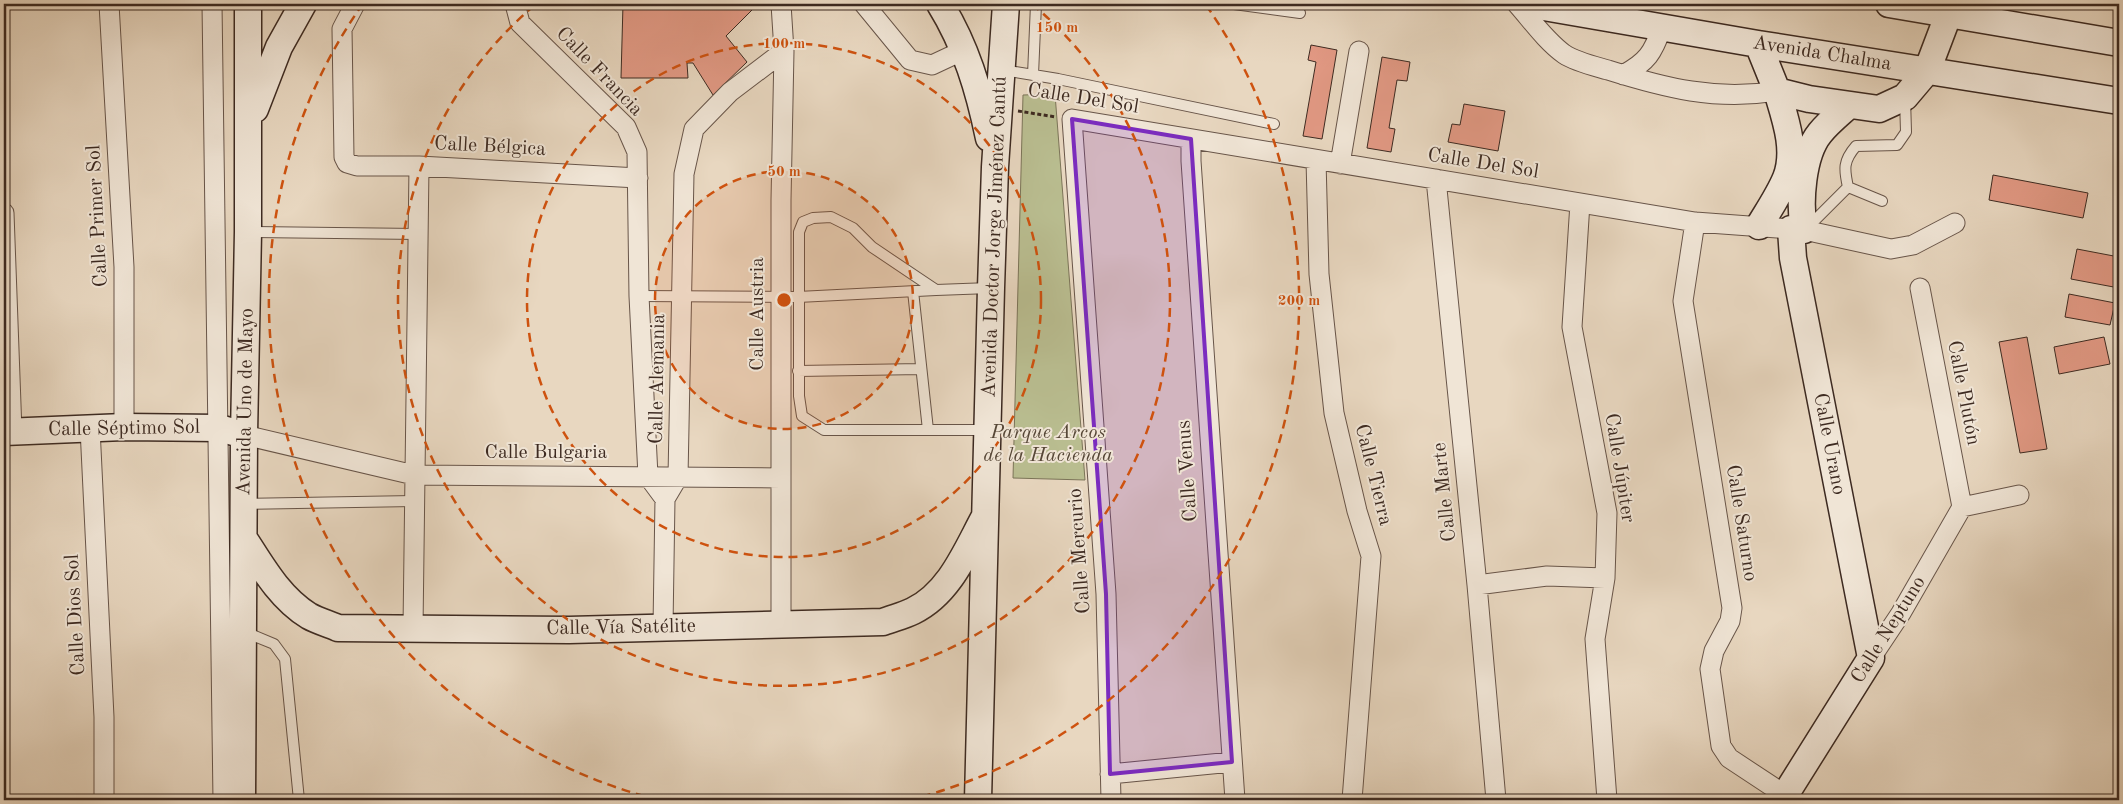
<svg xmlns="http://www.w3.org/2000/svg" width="2123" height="804" font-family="'Old Standard TT',serif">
  <rect width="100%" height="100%" fill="#e8d7c0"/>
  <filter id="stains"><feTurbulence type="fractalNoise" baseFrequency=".004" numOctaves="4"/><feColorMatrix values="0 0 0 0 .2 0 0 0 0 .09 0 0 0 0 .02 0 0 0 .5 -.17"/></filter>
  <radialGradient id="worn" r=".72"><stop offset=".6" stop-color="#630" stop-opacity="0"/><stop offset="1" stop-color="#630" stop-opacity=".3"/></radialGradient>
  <path fill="#b9bd90" stroke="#7b7458" d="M1055,94L1085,480L1013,478L1023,95Z"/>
  <path fill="#e29984" stroke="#3d2a21" d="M623,4H758L726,36L747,62L713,95L693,63H687L688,78H621Z
    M1311,45L1337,50L1322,139L1303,136L1316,62L1308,60Z
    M1382,57L1410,62L1407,81L1397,80L1389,128L1395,129L1391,152L1367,148Z
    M1464,104L1505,111L1498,151L1448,142L1452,124L1460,125Z
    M1993,175L2088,193L2083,218L1989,200Z
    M2077,249L2119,257V288L2071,279Z
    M2069,294L2115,303L2110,325L2065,317Z
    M2027,337L2047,449L2020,453L1999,342Z
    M2104,337L2110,364L2059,374L2054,347Z"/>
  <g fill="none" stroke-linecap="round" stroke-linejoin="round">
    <defs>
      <path id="lane" d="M1234,4L1300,13
        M1003,70L1058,79L1274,124
        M1033,75L1036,4
        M1882,201L1848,187C1844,169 1843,161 1856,146L1897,145L1906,132L1905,98
        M1806,229L1848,187
        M249,232L418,234
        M913,291L928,430
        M639,296L798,297L936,290
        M798,371L921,369
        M987,430H824L802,416L799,396V232L803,222L813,218L831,217L853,228L872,247L936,290L990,288
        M245,504L414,501
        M245,632L274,644L285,659L299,800"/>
      <path id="street" d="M109,4L124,267V427
        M212,4L223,800
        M355,4L342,29L344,157L347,163L357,166H419L638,178
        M515,4L520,23L626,127L637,152L639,296L648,476L665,499
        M864,4L910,60L932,65L964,50
        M1517,4C1532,21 1546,41 1564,54C1576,62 1594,66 1608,70C1665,88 1716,101 1777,91
        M1623,75C1647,62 1653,53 1662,27
        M1191,139V161L1235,800
        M1316,160L1319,274L1334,413L1357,511L1371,556L1352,800
        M1340,164L1359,51
        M1436,179L1477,585L1496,800
        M1580,203L1572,327L1607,513L1605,578L1595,639L1607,800
        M4,213L12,432
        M1695,222L1683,301L1732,608L1730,621L1714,651L1710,669L1721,746L1729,758L1785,795
        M1920,288L1962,507
        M90,428L104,717V800
        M244,435L414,475L781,478
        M1477,585L1547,576L1605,578
        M781,624V200L784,51L781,4
        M663,627L665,499L678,477L684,174L694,129L730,92L784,51
        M413,628L419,166
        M1871,658L1901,613L1962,507L2019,495
        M1110,774L1232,762
        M1111,800L1106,594L1072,119L1695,222L1804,230L1891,249L1913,245L1955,223"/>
      <path id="secondary" d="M940,4C966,46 979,90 989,138
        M1526,4L1758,44L2119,101
        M1889,4L2119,43
        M1758,44L1777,91L1809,99L1879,109L1905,97L1927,71L1949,13L1955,4
        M255,109L279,47L303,4
        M1759,226C1768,211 1779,195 1786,178C1797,150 1785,118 1777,91
        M1804,230C1799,203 1802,155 1820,133C1828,123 1838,115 1848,106
        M4,432L124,427L219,428L244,435
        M245,540C263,568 280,598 309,616C318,621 329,624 338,628L569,630L883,622C893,618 903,616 913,611C950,593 966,551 985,516
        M242,800L244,435L248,232V4
        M978,800L991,288L995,167L1006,4
        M1782,800L1871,658L1793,258L1791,229"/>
    </defs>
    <use href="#lane" stroke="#685549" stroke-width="12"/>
    <use href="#street" stroke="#685549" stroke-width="21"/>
    <use href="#secondary" stroke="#3d2a21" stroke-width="29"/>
    <path stroke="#3d2a21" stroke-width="3" stroke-dasharray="4 2.5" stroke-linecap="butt" d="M1018,111L1056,117"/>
    <use href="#lane" stroke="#f0e5d6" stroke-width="10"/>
    <use href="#street" stroke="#f0e5d6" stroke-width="19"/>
    <use href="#secondary" stroke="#f0e5d6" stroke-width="26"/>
  </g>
  <path fill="#7b2cbf" fill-opacity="0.2" stroke="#7b2cbf" stroke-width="4" stroke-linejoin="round" d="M1072,119L1191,139L1232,762L1110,774L1106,594Z"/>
  <circle cx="784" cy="300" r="129" fill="#ce520f" fill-opacity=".12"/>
  <g fill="none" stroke="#ce520f" stroke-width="2.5" stroke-dasharray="9 6">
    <circle cx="784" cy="300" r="129"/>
    <circle cx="784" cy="300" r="257"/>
    <path d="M1032 4A386 386 0 1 1 536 4"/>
    <path d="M659 800A515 515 0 0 1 362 5M1206 5A515 515 0 0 1 909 800"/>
  </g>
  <g text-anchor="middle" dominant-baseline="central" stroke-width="4" stroke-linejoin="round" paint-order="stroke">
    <g font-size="20" fill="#3d2a21" stroke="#f0e5d6">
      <text transform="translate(1822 54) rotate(9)">Avenida Chalma</text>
      <text transform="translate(599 72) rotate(46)">Calle Francia</text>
      <text transform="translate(1083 99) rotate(9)">Calle Del Sol</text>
      <text transform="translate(490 147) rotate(3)">Calle Bélgica</text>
      <text transform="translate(1483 164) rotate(9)">Calle Del Sol</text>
      <text transform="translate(98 216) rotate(-93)">Calle Primer Sol</text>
      <text transform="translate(995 237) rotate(-88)">Avenida Doctor Jorge Jiménez Cantú</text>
      <text transform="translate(758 314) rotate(-90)">Calle Austria</text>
      <text transform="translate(658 379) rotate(-89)">Calle Alemania</text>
      <text transform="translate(1963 393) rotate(79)">Calle Plutón</text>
      <text transform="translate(246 402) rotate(-89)">Avenida Uno de Mayo</text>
      <text transform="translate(124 429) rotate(-1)">Calle Séptimo Sol</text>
      <text transform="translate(1829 444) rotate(79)">Calle Urano</text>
      <text x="546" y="453">Calle Bulgaria</text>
      <text transform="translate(1619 468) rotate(81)">Calle Júpiter</text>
      <text transform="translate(1188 471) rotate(-94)">Calle Venus</text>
      <text transform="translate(1373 475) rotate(76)">Calle Tierra</text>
      <text transform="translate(1445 492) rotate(-96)">Calle Marte</text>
      <text transform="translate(1741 523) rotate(81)">Calle Saturno</text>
      <text transform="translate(1080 551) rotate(-94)">Calle Mercurio</text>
      <text transform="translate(76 615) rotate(-93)">Calle Dios Sol</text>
      <text transform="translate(621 628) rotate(-1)">Calle Vía Satélite</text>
      <text transform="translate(1889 630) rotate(-58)">Calle Neptuno</text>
    </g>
    <g font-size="20" font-style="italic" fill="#564737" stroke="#f0e5d6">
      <text x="1048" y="433">Parque Arcos<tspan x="1048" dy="23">de la Hacienda</tspan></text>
    </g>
  </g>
  <circle cx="784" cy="300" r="8" fill="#ce520f" stroke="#f0e5d6" stroke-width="2.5"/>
  <g font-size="15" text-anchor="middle" font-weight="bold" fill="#ce520f" stroke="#f0e5d6" stroke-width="4" stroke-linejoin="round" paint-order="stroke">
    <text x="1057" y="32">150 m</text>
    <text x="784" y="48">100 m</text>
    <text x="784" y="176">50 m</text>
    <text x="1299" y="305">200 m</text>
  </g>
  <rect width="2123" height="804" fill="none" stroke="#e8d7c0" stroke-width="20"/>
  <rect x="5" y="5" width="2113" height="794" fill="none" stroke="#3d2a21" stroke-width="2.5"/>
  <rect x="10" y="10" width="2103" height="784" fill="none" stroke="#3d2a21"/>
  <rect width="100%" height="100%" filter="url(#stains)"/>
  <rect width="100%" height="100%" fill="url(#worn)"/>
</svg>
